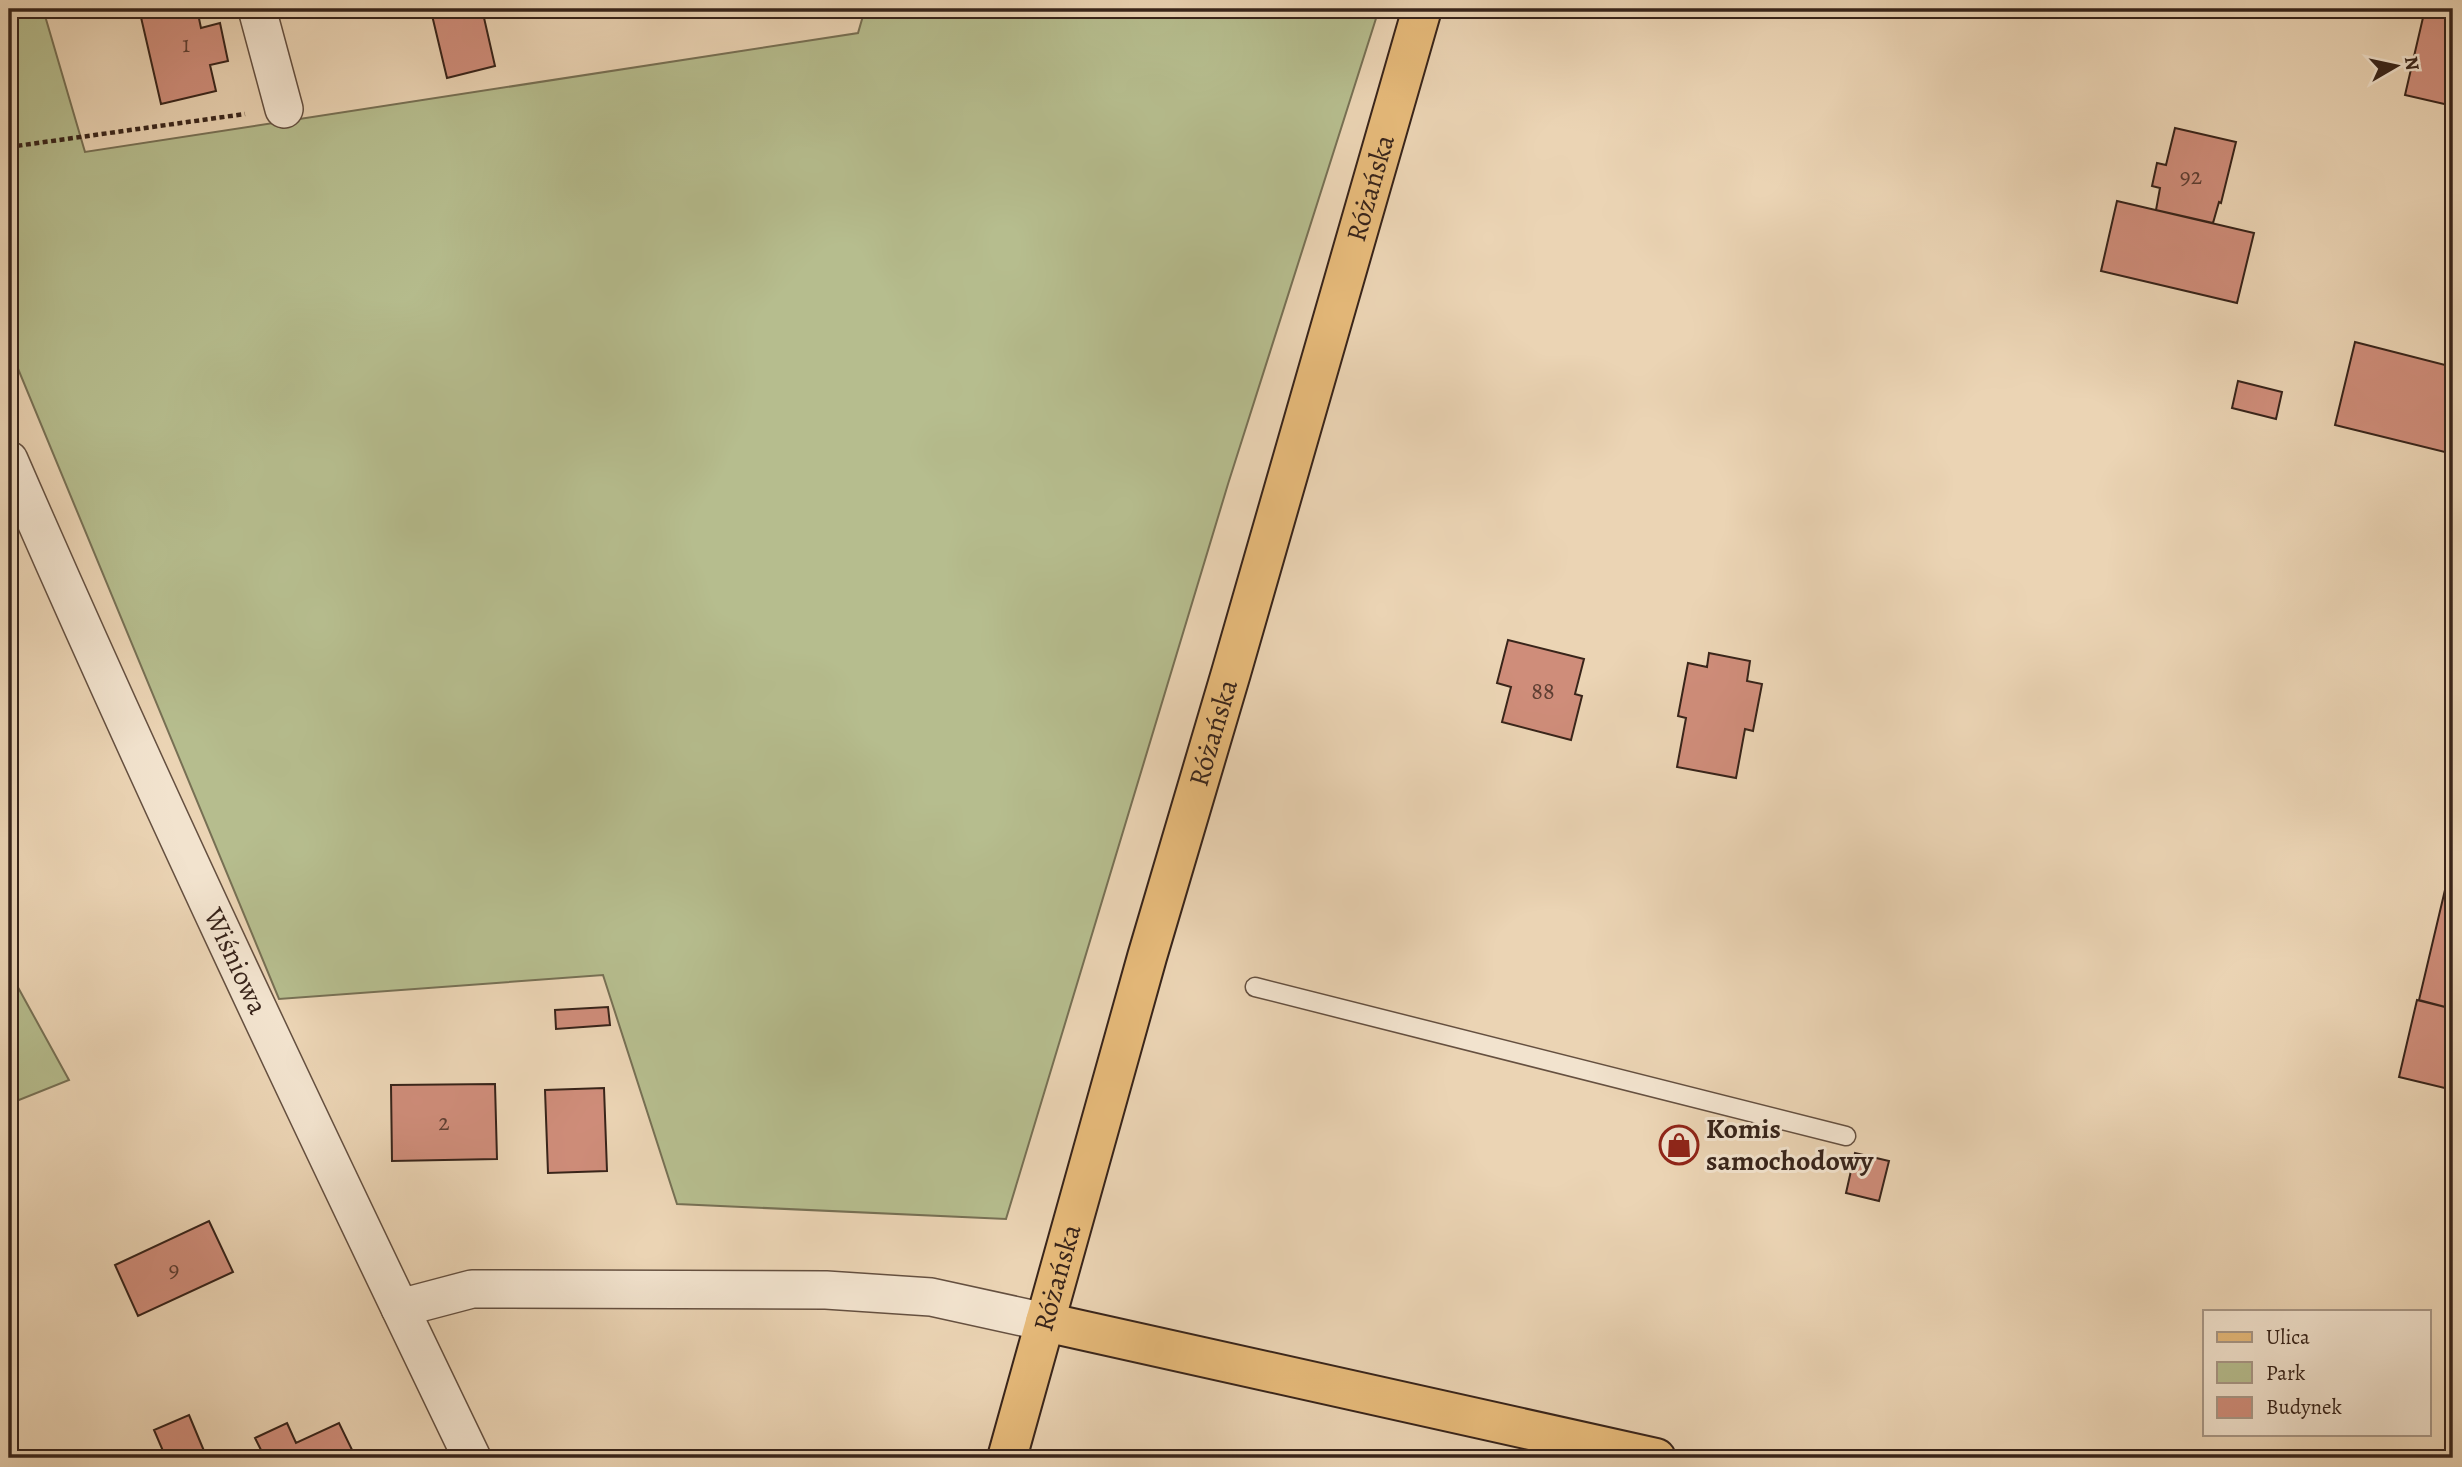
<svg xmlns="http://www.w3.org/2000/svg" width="2462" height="1467" font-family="Alegreya,serif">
  <rect width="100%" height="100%" fill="#ebd4b4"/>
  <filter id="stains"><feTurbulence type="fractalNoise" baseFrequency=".00286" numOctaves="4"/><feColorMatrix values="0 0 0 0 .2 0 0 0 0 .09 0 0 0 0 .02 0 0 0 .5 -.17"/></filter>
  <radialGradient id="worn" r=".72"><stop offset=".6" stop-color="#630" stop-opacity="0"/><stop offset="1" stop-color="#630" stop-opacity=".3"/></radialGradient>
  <path fill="#b6bd8e" stroke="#777054" stroke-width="2" d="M9,9H43L85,152L858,33L865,9H1379L1228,484L1006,1219L677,1204L603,975L279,999L9,347Z
    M9,971L69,1080L9,1104Z"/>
  <path fill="#cf8d7a" stroke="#38241a" stroke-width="2" d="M160,9H197L201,28L220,23L228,61L210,65L216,91L161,104L140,13Z
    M441,9H482L495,66L447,78L431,11Z
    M2425,9H2453V106L2405,95Z
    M2175,128L2236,142L2221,203L2219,202L2213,223L2156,210L2160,188L2152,186L2157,163L2166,165Z
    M2117,201L2254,233L2237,303L2101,271Z
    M2355,342L2453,367V454L2335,425Z
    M2238,381L2282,392L2276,419L2232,408Z
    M1508,640L1584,659L1575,694L1582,696L1571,740L1502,722L1511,687L1497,683Z
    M1709,653L1750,661L1747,681L1762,684L1753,731L1745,729L1736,778L1677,767L1686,718L1678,716L1688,663L1707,667Z
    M2453,856V1009L2419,1000Z
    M2417,1000L2453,1009V1090L2399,1077Z
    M608,1007L610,1025L556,1029L555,1010Z
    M495,1084L497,1159L392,1161L391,1085Z
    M604,1088L607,1171L548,1173L545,1090Z
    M1855,1153L1889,1161L1879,1201L1846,1193Z
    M209,1221L233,1272L138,1316L115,1265Z
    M189,1415L207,1458H166L154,1430Z
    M287,1423L296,1443L339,1423L356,1458H265L255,1438Z"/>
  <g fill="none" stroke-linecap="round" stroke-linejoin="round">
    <defs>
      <path id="lane" d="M1255,987L1846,1136"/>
      <g id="street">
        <path d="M257,9L284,109"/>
        <path id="s1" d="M9,460C155,796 313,1128 472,1458"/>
        <path d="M400,1308L472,1289L826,1290L931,1297L1045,1322"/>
      </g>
      <g id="primary">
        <path id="s2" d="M1007,1458L1147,957L1231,673L1422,9"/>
      </g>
      <path id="highway" d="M1045,1322L1656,1458"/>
    </defs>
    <use href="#lane" stroke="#655040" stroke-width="21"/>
    <use href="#street" stroke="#655040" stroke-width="40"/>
    <use href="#primary" stroke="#38241a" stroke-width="42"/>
    <use href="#highway" stroke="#38241a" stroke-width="42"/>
    <path stroke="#38241a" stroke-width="4.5" stroke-dasharray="5 3.5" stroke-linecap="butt" d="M9,147L245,114"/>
    <use href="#lane" stroke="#f2e3ce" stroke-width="18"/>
    <use href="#street" stroke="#f2e3ce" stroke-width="37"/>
    <use href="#primary" stroke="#e6ba7a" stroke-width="38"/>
    <use href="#highway" stroke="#e6ba7a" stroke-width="38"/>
  </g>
  <defs>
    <symbol id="shop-ring" viewBox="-11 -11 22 22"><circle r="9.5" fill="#f2e3ce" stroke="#8f2418" stroke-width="1.5"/><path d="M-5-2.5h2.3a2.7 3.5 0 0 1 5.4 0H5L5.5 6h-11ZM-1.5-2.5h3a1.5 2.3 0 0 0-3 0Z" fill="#8f2418"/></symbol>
  </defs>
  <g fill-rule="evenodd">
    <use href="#shop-ring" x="1657" y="1123" width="44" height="44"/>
  </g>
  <g text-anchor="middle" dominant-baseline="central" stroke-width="6" stroke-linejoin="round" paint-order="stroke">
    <g font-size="24" fill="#5e3e32">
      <text x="186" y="44">1</text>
      <text x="2191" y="176">92</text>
      <text x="1543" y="691">88</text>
      <text x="444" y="1122">2</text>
      <text x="174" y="1269">9</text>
    </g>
    <g font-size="28" fill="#38241a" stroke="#f2e3ce">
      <text stroke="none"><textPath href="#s2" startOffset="1321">Różańska</textPath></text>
      <text stroke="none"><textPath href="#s2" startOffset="754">Różańska</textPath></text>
      <text stroke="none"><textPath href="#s1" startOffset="550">Wiśniowa</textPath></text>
      <text stroke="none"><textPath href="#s2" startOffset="187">Różańska</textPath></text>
    </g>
    <g font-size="28" font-weight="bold" fill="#38241a" stroke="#f2e3ce" text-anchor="start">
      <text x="1706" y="1129">Komis<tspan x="1706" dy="32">samochodowy</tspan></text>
    </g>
  </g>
  <rect width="2462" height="1467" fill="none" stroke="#ebd4b4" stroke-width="35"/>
  <rect x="10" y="10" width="2441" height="1446" fill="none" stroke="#38241a" stroke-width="3.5"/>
  <rect x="18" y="18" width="2427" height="1432" fill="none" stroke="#38241a" stroke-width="2"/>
  <rect x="2203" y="1310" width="228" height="126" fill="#f2e3ce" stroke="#a89786" stroke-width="2"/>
  <rect x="2217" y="1332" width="35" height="10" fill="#e6ba7a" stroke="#a89786" stroke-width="2"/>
  <text x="2266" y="1344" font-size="21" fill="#38241a">Ulica</text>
  <rect x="2217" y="1362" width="35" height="21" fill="#b6bd8e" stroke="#a89786" stroke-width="2"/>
  <text x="2266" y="1380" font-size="21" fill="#38241a">Park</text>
  <rect x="2217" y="1397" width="35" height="21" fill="#cf8d7a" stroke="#a89786" stroke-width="2"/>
  <text x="2266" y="1414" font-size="21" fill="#38241a">Budynek</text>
  <g transform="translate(2396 66) rotate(81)" stroke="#f2e3ce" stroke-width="5" paint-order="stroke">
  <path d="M0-5L12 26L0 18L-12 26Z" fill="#38241a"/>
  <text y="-10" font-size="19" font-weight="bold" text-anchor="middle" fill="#38241a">N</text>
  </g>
  <rect width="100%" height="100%" filter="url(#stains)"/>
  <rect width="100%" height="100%" fill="url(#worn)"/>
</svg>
